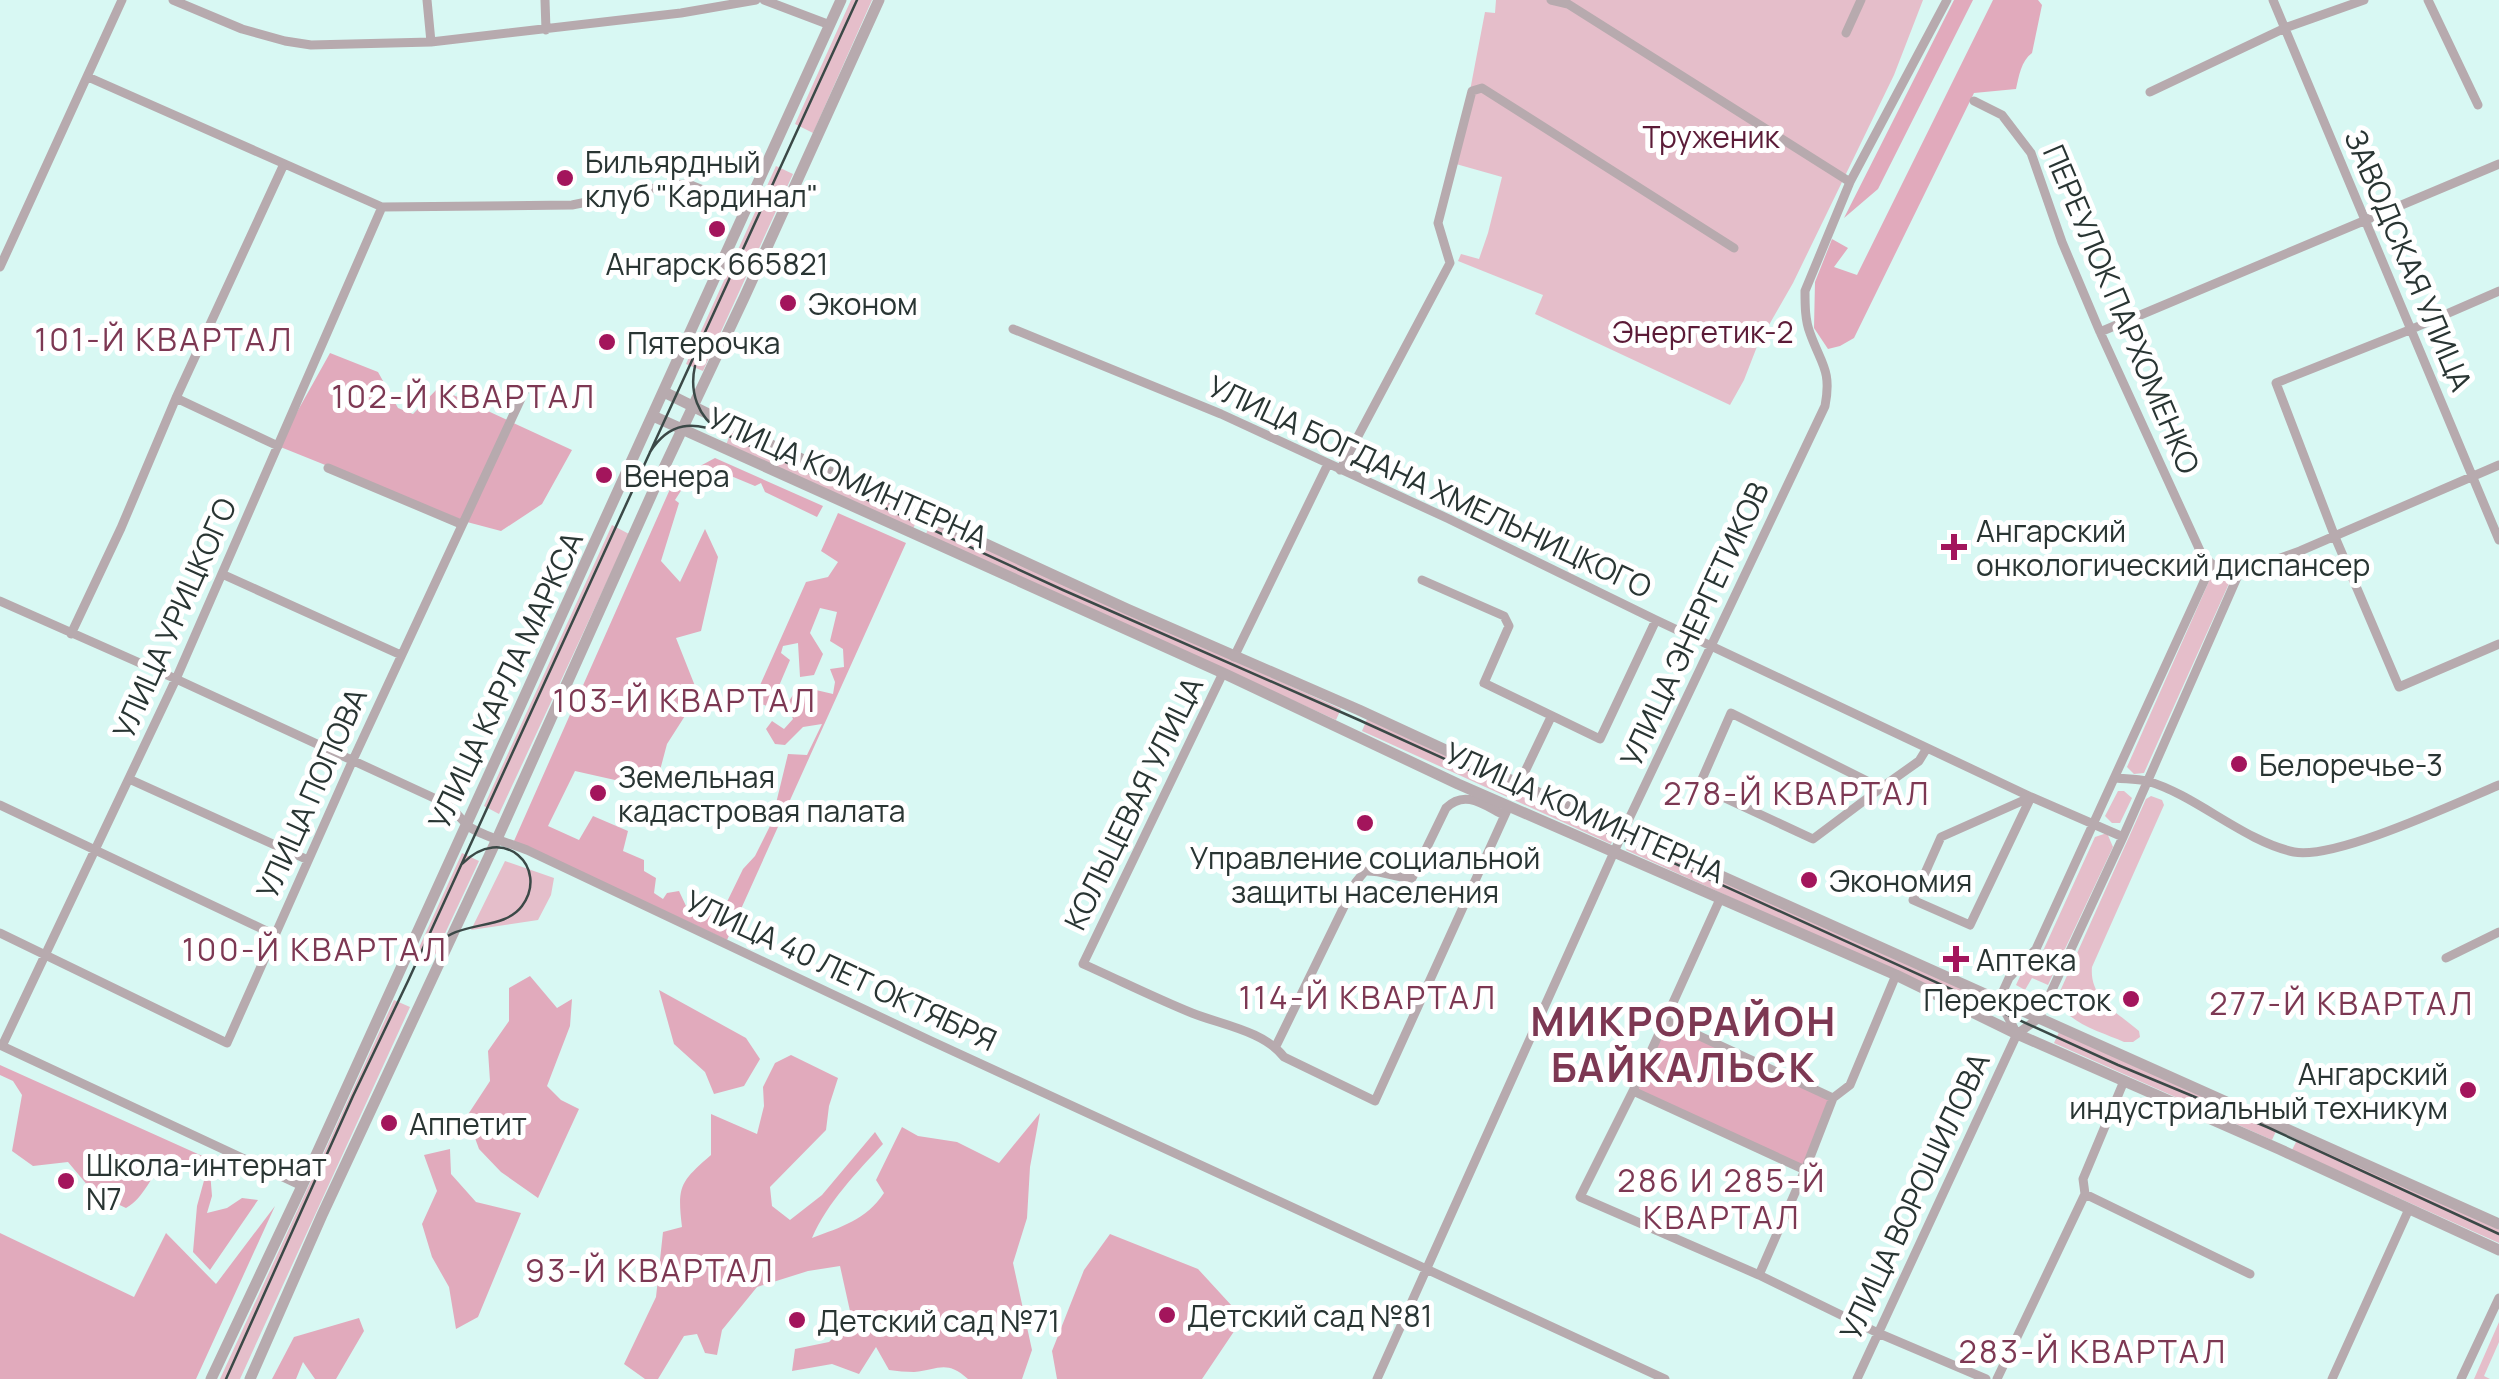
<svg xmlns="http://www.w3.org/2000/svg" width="2499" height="1379" font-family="Manrope,sans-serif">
  <rect width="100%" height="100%" fill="#d8f8f3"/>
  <path fill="#e5beca" d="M851,0H872L813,133L795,124Z
    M1496,0H1923L1894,75L1793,283L1758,344L1744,380L1730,405L1535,314L1543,295L1458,261L1461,254L1479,259L1488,233L1502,177L1456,164L1485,12L1495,13Z
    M776,166L793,174L703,371L686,364Z
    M731,432L918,517L913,529L726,445Z
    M931,522L1341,709L1336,720L926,534Z
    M612,525L629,534L499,814L484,806Z
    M2223,570L2231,579L2144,773L2134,774L2127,767L2210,579Z
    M1367,719L1616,832L1611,844L1362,731Z
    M2118,791H2124L2132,798L2120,823H2112L2105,816Z
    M2151,796L2162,800L2164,805L2092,967C2089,998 2118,1013 2139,1031L2140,1037L2133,1042H2124C2102,1032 2065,1023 2057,998L2146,799Z
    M2107,833L2113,847L2048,985L2032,978L2025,990L2016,985L2023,970L2042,953L2095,837Z
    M1632,839L1991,1001L1986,1013L1626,850Z
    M462,853L479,861L434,957L418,950Z
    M505,861L554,878L551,895L538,920L471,930Z
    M394,1000L410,1007L240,1379H220Z
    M2059,1032L2277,1129L2272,1140L2054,1043Z
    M2298,1138L2499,1228V1243L2292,1150Z
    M2499,1322V1342L2484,1376L2490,1379H2474Z"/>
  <path fill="#e1aabc" d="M1954,0H1973L1878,189L1844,218Z
    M1993,0H2038L2042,5L2032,53C2021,61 2019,76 2016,89L1974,93L1854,338L1840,346L1828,349L1814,328L1815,282L1832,239L1848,248L1834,267L1857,275Z
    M330,353L378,372L398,408L413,414L438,388L572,450L542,504L501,531L467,522L278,446Z
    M715,458L823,506L817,517L765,492L761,483L755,486L719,471L684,486L675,500L679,503L661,561L680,582L705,529L718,557L701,631L676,638L695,686L690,708L667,744L655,789L575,771L548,826L579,840L593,816L628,831L623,851L644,860V871L656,878L654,893L663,899L667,893L679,891L686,906L699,904L713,912L724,908L743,869L755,856L771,824L788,754L807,755L822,724L803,727L785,745L775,744L766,729L772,721L784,729L793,719L787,704L799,686L833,694L835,682L830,669L844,667L843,649L830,641L837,612L820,608L810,633L823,654L814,675L800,677L798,643L783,646L781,653L790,660L770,707L753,701L806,582L828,577L838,562L821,551L838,513L906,543L727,940L514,841L674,480Z
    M530,976L557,1008L572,999L570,1026L547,1086L561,1100L579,1109L538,1198L501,1172L479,1149L467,1116L490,1081L488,1051L509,1021V988Z
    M659,990L746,1038L760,1059L744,1086L714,1094L705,1072L674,1044Z
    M1665,1020L1833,1098L1804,1169L1633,1091Z
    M791,1055L838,1078L829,1106L826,1130L770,1187L772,1206L790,1220L822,1195L875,1132L883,1144C857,1172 827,1203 812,1238C841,1227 866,1220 884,1193L876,1180L902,1127L918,1136L957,1142L999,1163L1040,1113L1030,1167L1027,1218L1013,1263L1032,1350L1022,1379H968C946,1359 938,1370 914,1372C906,1372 897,1371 889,1370L876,1347L859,1374L832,1364L792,1371L795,1349L829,1342L852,1320L840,1266L808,1271L757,1287L722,1330L717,1355L705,1353L697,1334L684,1336L658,1379H645L624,1364L656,1297L663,1232L682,1227C677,1186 680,1182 711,1155V1114L757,1134L764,1106L763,1087L775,1063Z
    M0,1065L209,1159L212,1196L207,1213L227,1208L242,1198L258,1200L210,1270L193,1252L197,1206L205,1177L165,1159C152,1175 144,1198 126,1208L94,1193L68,1162L33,1166L12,1151L22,1095L13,1081L0,1075Z
    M450,1149L451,1174L476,1202L521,1213L478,1317L456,1329L449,1287L432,1257L422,1224L437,1191L424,1155Z
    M275,1206L196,1379H0V1233L134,1297L166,1233L216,1284Z
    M1110,1234L1198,1269L1243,1318L1202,1379H1057L1052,1351L1084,1270Z
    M359,1318L364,1331L336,1379H315L303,1362L296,1379H272L294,1337Z"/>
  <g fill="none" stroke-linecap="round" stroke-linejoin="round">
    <path stroke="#b7aaae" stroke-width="9" d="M173,0L242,29L285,41L311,45L431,42L681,13L756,0
      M427,0L431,42
      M545,0L546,30
      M764,0L830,25
      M1551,0L1568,4L1850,182
      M2273,0L2499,540
      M2428,0L2478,105
      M1846,33L1861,0
      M88,77L382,207L572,205L670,185L688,184L747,208
      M2150,92L2285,28L2364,0
      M1974,101L2002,115L2031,153L2062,242L2100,332L2202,555L2212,564L2239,573
      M0,267L122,0
      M2499,291L2412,329L2276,383L2335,537L2399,687L2499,644
      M1013,329L1221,414L1449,519L1656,620L2031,797L2123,837
      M2100,332L2499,164
      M176,398L278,446
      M328,468L461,524
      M1340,470L1450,263L1438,223L1472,91L1482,88L1734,248
      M2239,573L2300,551L2499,465
      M222,574L401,655
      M1422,580L1504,616L1509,626L1484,683L1600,739L1656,620
      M0,601L176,679L447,804C455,811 465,824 471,828C488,838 509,843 527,850L929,1040L1665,1379
      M71,634L121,528L176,398L284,164
      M1234,657L1328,464
      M1223,673L1083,964C1119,980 1155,998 1192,1013C1222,1025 1264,1031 1284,1057L1375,1101L1509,806
      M2116,778C2126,779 2137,779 2147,781C2196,795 2243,841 2294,852C2335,860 2456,803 2499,785
      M129,779L308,860
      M1519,784L1551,717
      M1881,788L1813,839L1699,786L1731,713L1881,788L1919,761L1927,748
      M2031,797L1970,925L1913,900L1941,837Z
      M0,805L275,935
      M1720,899L1633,1091L1580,1197L1759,1275L1878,1333L1986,1379
      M0,933L227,1043L352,762L524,392
      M2446,958L2499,932
      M1665,1020L1833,1098
      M2017,1034L1999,1000L2009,978L2036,949L2212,564
      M2017,1034L2039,1018L2123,837L2239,573
      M0,1045L302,1186
      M2,1046L176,679L382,207
      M1276,1046L1356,882L1365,871C1382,870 1396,878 1412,878L1446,808C1465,789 1484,805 1504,815
      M1633,1091L1805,1170
      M2085,1194L2250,1274
      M1759,1275L1805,1170L1833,1098L1850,1085L1896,975
      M1377,1379L1628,821L1825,406C1832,370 1821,364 1810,333C1805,320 1805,305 1805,291L1850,182L1947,0
      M1857,1379L2017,1034
      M1997,1379L2085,1194L2083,1179L2124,1081
      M2332,1379L2409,1209
      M2461,1379L2499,1298"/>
    <path stroke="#b7aaae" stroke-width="11" d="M664,392L769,444L1127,609L1359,710L1623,832L2499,1224
      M653,416L1223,673L1458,784L1896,975L2017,1034L2279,1149L2499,1250
      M211,1379L302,1186L841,0
      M250,1379L322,1215L497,839L655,487L744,298L879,0"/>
    <path stroke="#3b4947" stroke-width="2.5" d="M695,366C689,392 698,417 720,431
      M650,452C670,421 693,421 725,434L1063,590L1359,720L2118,1065L2267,1127L2499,1234
      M426,955C453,916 501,934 522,906C550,868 503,822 462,864
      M226,1379L353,1096L408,981L857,0"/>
  </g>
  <g fill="#a3155c" stroke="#fff" stroke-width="4">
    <circle cx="565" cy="178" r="10"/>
    <circle cx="717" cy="229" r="10"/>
    <circle cx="788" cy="303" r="10"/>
    <circle cx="607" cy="342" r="10"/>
    <circle cx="604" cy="475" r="10"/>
    <path d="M1949 532h10v10h10v10h-10v10h-10v-10h-10v-10h10z"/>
    <circle cx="2239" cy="764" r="10"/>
    <circle cx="598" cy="793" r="10"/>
    <circle cx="1365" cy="823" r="10"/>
    <circle cx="1809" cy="880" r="10"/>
    <path d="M1951 944h10v10h10v10h-10v10h-10v-10h-10v-10h10z"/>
    <circle cx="2131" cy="999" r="10"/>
    <circle cx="2468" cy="1090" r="10"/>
    <circle cx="389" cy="1123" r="10"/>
    <circle cx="66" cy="1181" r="10"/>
    <circle cx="1167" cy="1315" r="10"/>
    <circle cx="797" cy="1320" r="10"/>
  </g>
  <g text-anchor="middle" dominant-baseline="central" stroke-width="10" stroke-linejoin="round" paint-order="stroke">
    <g font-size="30" fill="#5b1b37" stroke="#fff">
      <text x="1711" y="136">Труженик</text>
      <text x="1703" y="331">Энергетик-2</text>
    </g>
    <g font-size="30" fill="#293533" stroke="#fff" text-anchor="start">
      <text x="585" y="161">Бильярдный<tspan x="585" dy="34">клуб "Кардинал"</tspan></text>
      <text x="717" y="263" text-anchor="middle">Ангарск 665821</text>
      <text x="808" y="303">Эконом</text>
      <text x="627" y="342">Пятерочка</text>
      <text x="624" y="475">Венера</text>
      <text x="1976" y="530">Ангарский<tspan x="1976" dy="34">онкологический диспансер</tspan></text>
      <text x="2259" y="764">Белоречье-3</text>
      <text x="618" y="776">Земельная<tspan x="618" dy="34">кадастровая палата</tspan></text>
      <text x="1365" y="857" text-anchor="middle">Управление социальной<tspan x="1365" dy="34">защиты населения</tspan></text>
      <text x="1829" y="880">Экономия</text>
      <text x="1976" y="959">Аптека</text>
      <text x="2111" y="999" text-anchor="end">Перекресток</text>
      <text x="2448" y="1073" text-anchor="end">Ангарский<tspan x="2448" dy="34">индустриальный техникум</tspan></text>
      <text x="409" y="1123">Аппетит</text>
      <text x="86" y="1164">Школа-интернат<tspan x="86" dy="34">N7</tspan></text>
      <text x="1187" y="1315">Детский сад №81</text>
      <text x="817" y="1320">Детский сад №71</text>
    </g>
    <g font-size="30" fill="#293533" stroke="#fff">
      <text transform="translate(2409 260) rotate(67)">ЗАВОДСКАЯ УЛИЦА</text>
      <text transform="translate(2122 309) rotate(67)">ПЕРЕУЛОК ПАРХОМЕНКО</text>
      <text transform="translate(848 477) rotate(24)">УЛИЦА КОМИНТЕРНА</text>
      <text transform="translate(1430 486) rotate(25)">УЛИЦА БОГДАНА ХМЕЛЬНИЦКОГО</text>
      <text transform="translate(174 618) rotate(-66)">УЛИЦА УРИЦКОГО</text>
      <text transform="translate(1694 624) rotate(-65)">УЛИЦА ЭНЕРГЕТИКОВ</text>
      <text transform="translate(505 680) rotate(-65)">УЛИЦА КАРЛА МАРКСА</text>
      <text transform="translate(311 793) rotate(-66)">УЛИЦА ПОПОВА</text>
      <text transform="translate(1133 803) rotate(-64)">КОЛЬЦЕВАЯ УЛИЦА</text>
      <text transform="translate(1585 812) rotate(24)">УЛИЦА КОМИНТЕРНА</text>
      <text transform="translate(841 970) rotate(25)">УЛИЦА 40 ЛЕТ ОКТЯБРЯ</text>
      <text transform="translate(1914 1196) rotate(-65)">УЛИЦА ВОРОШИЛОВА</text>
    </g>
    <g font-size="32" letter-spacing="2.5" fill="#7d3853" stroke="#fff">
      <text x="164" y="339">101-Й КВАРТАЛ</text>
      <text x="464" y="396">102-Й КВАРТАЛ</text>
      <text x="685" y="700">103-Й КВАРТАЛ</text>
      <text x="1797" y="793">278-Й КВАРТАЛ</text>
      <text x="315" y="949">100-Й КВАРТАЛ</text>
      <text x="1368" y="997">114-Й КВАРТАЛ</text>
      <text x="2342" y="1003">277-Й КВАРТАЛ</text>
      <text x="1722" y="1180">286 И 285-Й<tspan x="1722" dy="37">КВАРТАЛ</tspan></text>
      <text x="650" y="1270">93-Й КВАРТАЛ</text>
      <text x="2093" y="1351">283-Й КВАРТАЛ</text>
    </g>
    <g font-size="40" font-weight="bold" letter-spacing="2.5" fill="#7d3853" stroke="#fff">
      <text x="1684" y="1020">МИКРОРАЙОН<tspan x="1684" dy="46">БАЙКАЛЬСК</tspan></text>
    </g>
  </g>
</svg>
